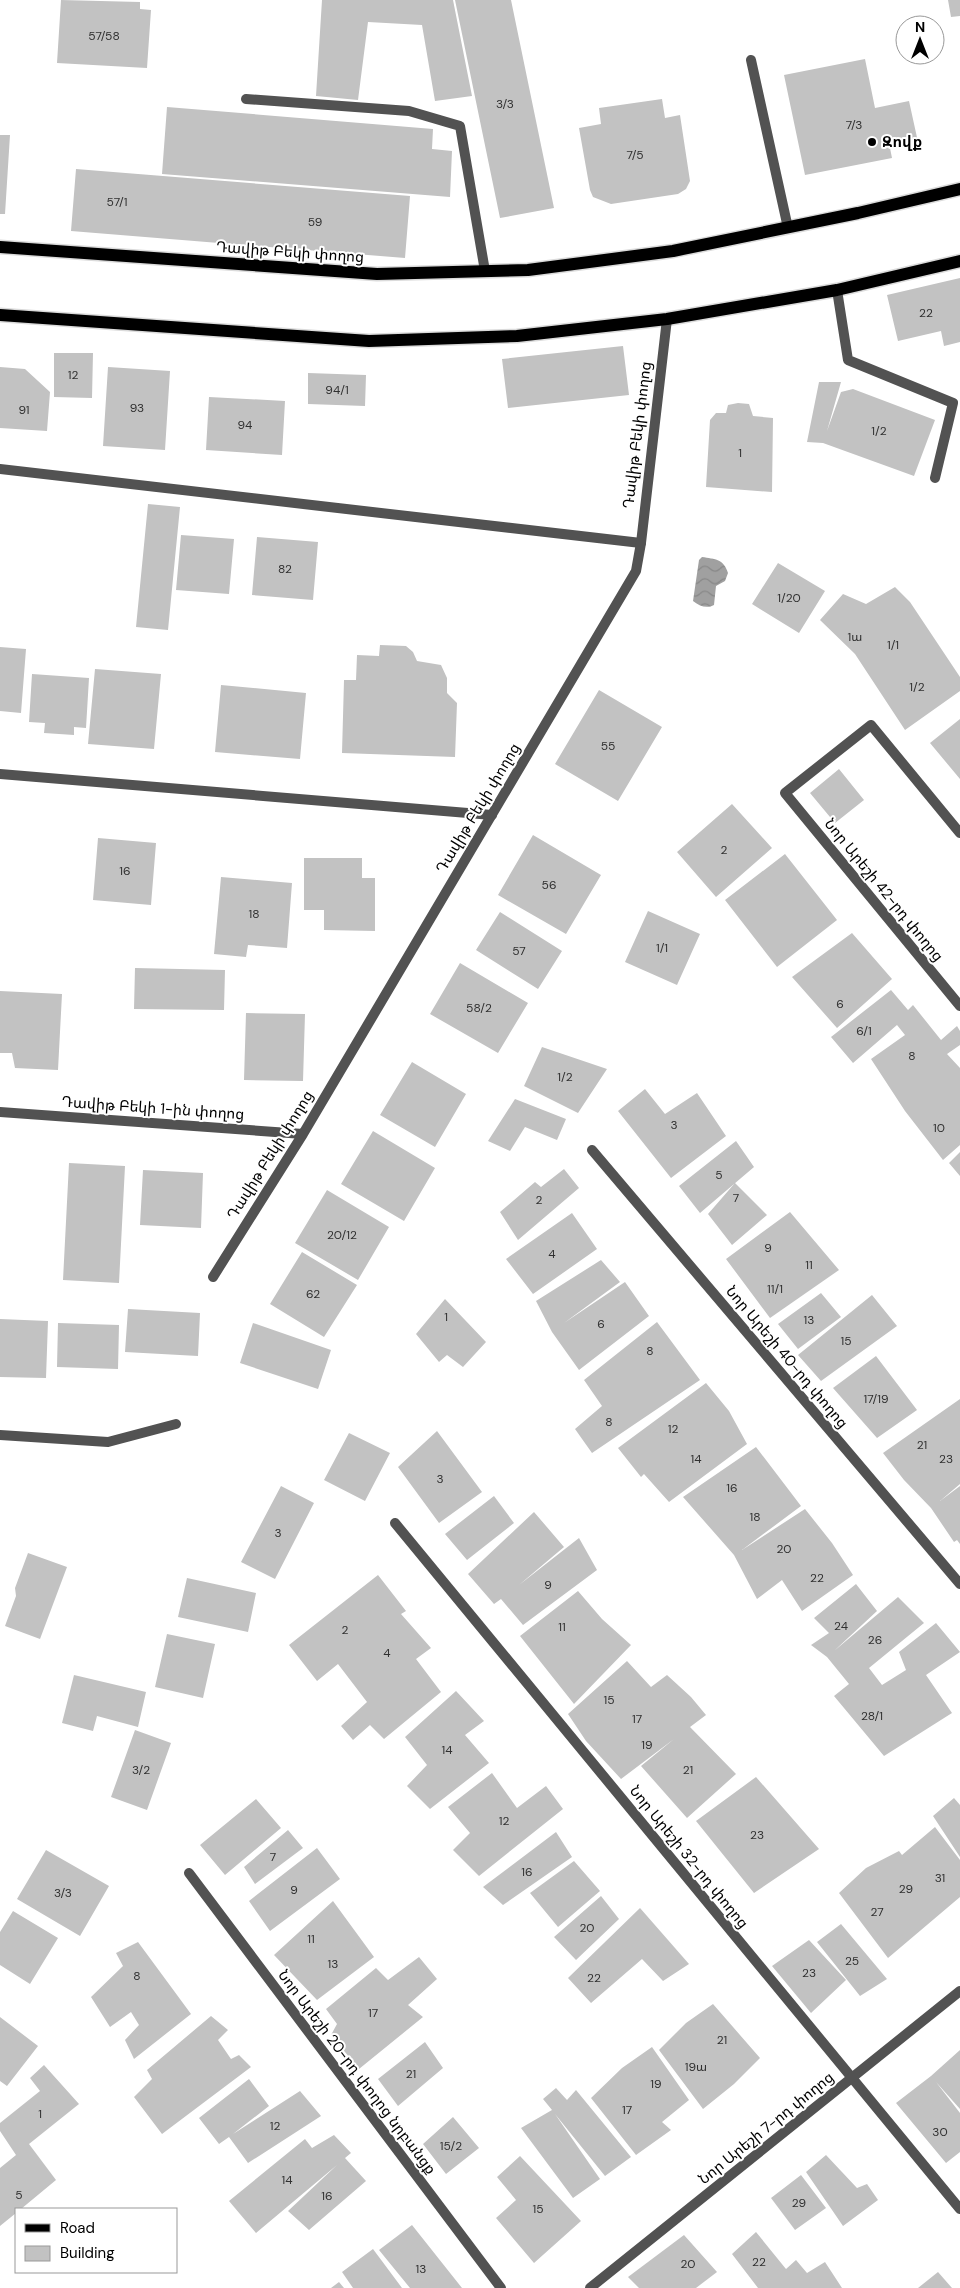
<svg xmlns="http://www.w3.org/2000/svg" width="960" height="2288" font-family="'DM Sans','Noto Sans Armenian',sans-serif">
  <defs>
    <pattern id="water-waves" width="16" height="10" patternUnits="userSpaceOnUse" patternTransform="scale(1.25)"><rect width="16" height="10" fill="#a0a0a0"/><path d="M0 5q4-4 8 0t8 0" fill="none" stroke="#888"/></pattern>
  </defs>
  <rect width="100%" height="100%" fill="#fff"/>
  <path fill="url(#water-waves)" d="M702,557C715,559 724,559 728,573L725,581L716,586L714,605C707,609 699,606 693,601L699,560Z"/>
  <path fill="#c2c2c2" d="M61,0L140,2V9L151,10L147,68L57,63Z
    M322,0H453L472,96L435,101L422,25L368,22L358,100L316,96Z
    M455,0H511L554,208L500,218Z
    M948,0H960V16L951,17Z
    M865,59L875,108L909,101L918,142L890,148L892,158L805,175L784,75Z
    M662,99L665,118L680,115L690,181L686,189L678,194L611,204L593,197L590,190L579,128L601,124L599,108Z
    M167,107L433,129L432,149L452,151L450,197L162,174Z
    M0,135H10L5,214H0Z
    M76,169L410,196L405,258L71,231Z
    M960,278V342L944,346L941,331L898,341L887,295Z
    M623,346L629,395L508,408L502,359Z
    M54,353H93L92,398L54,397Z
    M0,367L25,369L50,392L47,431L0,428Z
    M108,367L170,371L165,450L103,446Z
    M308,373L366,375L365,406L308,404Z
    M819,382H841L827,431L841,392L853,389L935,420L914,476L823,443L807,442Z
    M209,397L285,401L282,455L206,450Z
    M738,403L749,404L753,416L773,418L772,492L706,487L710,420L716,413H726L728,405Z
    M148,504L180,507L168,630L136,627Z
    M181,535L234,539L229,594L176,590Z
    M257,537L318,542L313,600L252,595Z
    M778,563L825,591L799,633L752,604Z
    M895,587L910,602L960,677V691L905,730L855,654L820,620L843,594L866,604Z
    M380,645L406,646L413,652L417,661L441,665L447,678V693L457,703L455,757L342,753L344,680H356L357,655L379,656Z
    M0,647L26,649L21,713L0,711Z
    M95,669L161,674L154,749L88,744Z
    M32,674L89,678L86,728L74,727V735L44,733L45,723L29,722Z
    M221,685L306,693L300,759L215,752Z
    M599,690L662,727L618,801L555,764Z
    M960,719V779L930,743Z
    M839,769L864,800L835,823L810,793Z
    M732,804L772,848L716,897L677,852Z
    M533,835L601,875L566,934L498,895Z
    M98,838L156,843L151,905L93,900Z
    M785,854L837,920L777,967L725,900Z
    M304,858H362V878H375V931L324,930V910H304Z
    M221,877L292,883L287,948L248,945L246,957L214,954Z
    M648,911L700,934L677,985L625,962Z
    M500,912L562,951L538,989L476,950Z
    M852,933L892,979L837,1028L792,977Z
    M460,963L528,1003L498,1053L430,1014Z
    M135,968L225,970L224,1010L134,1009Z
    M891,990L908,1010L913,1005L941,1040L957,1026L960,1031V1045L947,1054L960,1068V1145L943,1160L905,1111L871,1059L905,1035L897,1025L853,1063L831,1037Z
    M0,991L62,994L58,1070L15,1068L12,1053H0Z
    M246,1013L305,1014L303,1081L244,1080Z
    M542,1047L607,1069L578,1113L524,1086Z
    M412,1062L466,1094L435,1147L380,1115Z
    M645,1089L665,1114L697,1093L726,1136L671,1178L618,1111Z
    M515,1099L566,1119L557,1140L525,1127L510,1151L488,1141Z
    M373,1131L435,1168L404,1221L341,1184Z
    M736,1141L754,1167L700,1213L679,1186Z
    M960,1152V1176L949,1163Z
    M69,1163L125,1166L119,1283L63,1280Z
    M564,1169L579,1188L518,1240L500,1212L535,1182L541,1187Z
    M143,1170L203,1173L201,1228L140,1225Z
    M735,1183L767,1215L732,1245L708,1214Z
    M327,1190L389,1227L358,1280L295,1243Z
    M790,1212L839,1270L770,1318L726,1259Z
    M572,1213L597,1249L533,1294L506,1259Z
    M302,1252L357,1285L324,1337L270,1304Z
    M601,1260L620,1282L564,1323L625,1282L649,1316L579,1370L552,1332L536,1301Z
    M821,1293L841,1317L798,1349L778,1324Z
    M872,1295L897,1326L821,1381L798,1355Z
    M445,1299L486,1342L463,1367L447,1355L439,1362L416,1334Z
    M128,1309L200,1313L198,1356L125,1352Z
    M0,1319L48,1321L46,1378L0,1377Z
    M657,1322L700,1380L592,1453L575,1429L602,1406L584,1380Z
    M58,1323L119,1325L118,1369L57,1367Z
    M253,1323L331,1350L318,1389L240,1363Z
    M876,1356L917,1410L877,1438L833,1388Z
    M706,1383L729,1411L747,1444L669,1502L644,1474L641,1477L618,1448Z
    M960,1399V1484L940,1501L960,1486V1544L957,1540L954,1542L931,1508L904,1480L883,1453Z
    M437,1431L482,1492L439,1523L398,1467Z
    M349,1433L390,1453L365,1501L324,1480Z
    M756,1447L801,1506L742,1550L805,1509L832,1543L853,1575L802,1611L782,1580L757,1599L734,1555L683,1497Z
    M281,1486L314,1503L275,1579L241,1562Z
    M494,1496L514,1523L467,1560L445,1534Z
    M534,1512L564,1547L519,1585L579,1538L597,1570L523,1625L501,1599L494,1604L468,1574Z
    M28,1553L67,1567L40,1639L5,1626L16,1596L15,1588Z
    M378,1575L406,1611L401,1614L431,1648L416,1659L441,1692L384,1739L370,1725L353,1740L341,1726L367,1702L338,1664L317,1681L289,1645Z
    M187,1578L256,1593L248,1632L178,1617Z
    M856,1584L877,1611L834,1651L898,1597L924,1623L869,1668L882,1685L906,1670L899,1652L936,1623L960,1652L926,1675L952,1713L884,1756L834,1696L849,1684L827,1657L811,1645L829,1633L814,1618Z
    M578,1591L602,1619L631,1645L574,1704L520,1636Z
    M167,1634L215,1644L203,1698L155,1687Z
    M627,1661L651,1687L667,1675L691,1697L706,1715L690,1727L736,1774L687,1818L641,1766L674,1739L621,1779L586,1741L568,1714Z
    M74,1675L146,1692L138,1727L97,1716L93,1731L62,1723Z
    M456,1691L484,1721L465,1735L489,1763L430,1809L407,1786L427,1765L405,1737Z
    M135,1730L171,1743L147,1810L111,1797Z
    M492,1773L517,1808L546,1786L563,1809L479,1876L453,1850L470,1833L448,1807Z
    M756,1777L819,1849L754,1893L696,1821Z
    M954,1798L960,1805V1857L933,1816Z
    M256,1799L281,1828L225,1875L200,1845Z
    M935,1827L960,1860V1897L888,1958L839,1893L866,1868L899,1851L902,1855Z
    M288,1830L303,1848L255,1884L244,1867Z
    M556,1832L572,1857L503,1905L483,1887Z
    M317,1848L340,1879L270,1931L249,1901Z
    M46,1850L109,1886L80,1936L17,1899Z
    M574,1861L600,1891L558,1927L530,1893Z
    M601,1896L619,1919L576,1960L554,1937Z
    M333,1901L374,1957L317,2000L274,1955Z
    M640,1908L689,1964L663,1981L642,1959L591,2003L568,1978Z
    M13,1911L58,1938L30,1984L0,1965V1932Z
    M841,1924L887,1979L860,1996L817,1942Z
    M809,1940L846,1980L811,2013L772,1966Z
    M138,1942L191,2014L134,2059L125,2040L139,2025L131,2012L110,2027L91,1997L123,1966L116,1953Z
    M419,1957L437,1979L408,2005L423,2017L359,2069L331,2035L337,2024L326,2009L376,1968L388,1980Z
    M713,2004L760,2058L734,2084L703,2109L659,2050L686,2023Z
    M211,2016L228,2030L218,2040L231,2059L239,2055L251,2067L162,2134L134,2097L152,2079L147,2070Z
    M0,2017L38,2046L7,2086L0,2081Z
    M425,2042L443,2068L398,2106L378,2079Z
    M652,2047L689,2100L662,2122L671,2130L636,2155L591,2098L622,2068Z
    M960,2050V2109L936,2082L960,2113V2152L946,2163L896,2103L931,2076Z
    M44,2065L79,2104L29,2144L56,2180L21,2209H16V2213L0,2226V2168L16,2155L0,2131V2123L40,2091L30,2078Z
    M249,2079L269,2106L233,2134L300,2091L321,2116L248,2163L229,2137L219,2144L199,2118Z
    M556,2088L567,2100L576,2090L631,2157L605,2176L555,2114L600,2179L573,2198L521,2128L552,2110L543,2099Z
    M453,2117L479,2148L446,2174L423,2144Z
    M334,2135L351,2153L345,2158L366,2181L309,2230L288,2211L337,2165L256,2233L229,2201L305,2139L312,2148Z
    M826,2155L857,2188L867,2184L878,2200L843,2226L806,2172Z
    M520,2156L581,2221L534,2263L496,2218L516,2200L497,2177Z
    M801,2175L826,2208L795,2230L771,2198Z
    M412,2225L462,2288H410L379,2250Z
    M756,2232L786,2269L796,2260L807,2273L825,2262L842,2288H758L732,2254Z
    M684,2235L717,2272L696,2288H639L628,2277Z
    M373,2249L402,2288H353L342,2272Z
    M938,2272L952,2288H918Z
    M339,2282L344,2288H331Z"/>
  <g fill="none" stroke-linecap="round" stroke-linejoin="round">
    <defs>
      <path id="primary" d="M0,247L377,274L528,270L673,251L858,213L960,189
        M0,315L369,341L517,336L667,319L837,290L960,261"/>
    </defs>
    <use href="#primary" stroke="#dbdbdb" stroke-width="15"/>
    <path stroke="#525252" stroke-width="10" d="M751,60L788,228
      M246,99L409,111L460,126L485,271
      M837,290L848,360L953,403L935,478
      M0,469L641,543
      M0,774L492,815
      M0,1435L108,1442L176,1424"/>
    <path stroke="#525252" stroke-width="10" d="M960,833L871,725L785,793L960,1006
      M0,1112L303,1134
      M592,1150L960,1584
      M213,1277L303,1134L636,571L641,543L667,319
      M395,1523L960,2209
      M189,1873L501,2288"/>
    <path stroke="#525252" stroke-width="10" d="M590,2288L960,1991"/>
    <use href="#primary" stroke="#000" stroke-width="12"/>
  </g>
  <circle fill="#000" stroke="#fff" stroke-width="2" cx="872" cy="142" r="5"/>
  <g text-anchor="middle" dominant-baseline="central" stroke-width="4" stroke-linejoin="round" paint-order="stroke">
    <g font-size="12" fill="#303030">
      <text x="104" y="36">57/58</text>
      <text x="505" y="104">3/3</text>
      <text x="854" y="125">7/3</text>
      <text x="635" y="155">7/5</text>
      <text x="117" y="202">57/1</text>
      <text x="315" y="222">59</text>
      <text x="926" y="313">22</text>
      <text x="73" y="375">12</text>
      <text x="337" y="390">94/1</text>
      <text x="137" y="408">93</text>
      <text x="24" y="410">91</text>
      <text x="245" y="425">94</text>
      <text x="879" y="431">1/2</text>
      <text x="740" y="453">1</text>
      <text x="285" y="569">82</text>
      <text x="789" y="598">1/20</text>
      <text x="855" y="637">1ա</text>
      <text x="893" y="645">1/1</text>
      <text x="917" y="687">1/2</text>
      <text x="608" y="746">55</text>
      <text x="724" y="850">2</text>
      <text x="125" y="871">16</text>
      <text x="549" y="885">56</text>
      <text x="254" y="914">18</text>
      <text x="662" y="948">1/1</text>
      <text x="519" y="951">57</text>
      <text x="840" y="1004">6</text>
      <text x="479" y="1008">58/2</text>
      <text x="864" y="1031">6/1</text>
      <text x="912" y="1056">8</text>
      <text x="565" y="1077">1/2</text>
      <text x="674" y="1125">3</text>
      <text x="939" y="1128">10</text>
      <text x="719" y="1175">5</text>
      <text x="736" y="1198">7</text>
      <text x="539" y="1200">2</text>
      <text x="342" y="1235">20/12</text>
      <text x="768" y="1248">9</text>
      <text x="552" y="1254">4</text>
      <text x="809" y="1265">11</text>
      <text x="775" y="1289">11/1</text>
      <text x="313" y="1294">62</text>
      <text x="446" y="1317">1</text>
      <text x="809" y="1320">13</text>
      <text x="601" y="1324">6</text>
      <text x="846" y="1341">15</text>
      <text x="650" y="1351">8</text>
      <text x="876" y="1399">17/19</text>
      <text x="609" y="1422">8</text>
      <text x="673" y="1429">12</text>
      <text x="922" y="1445">21</text>
      <text x="696" y="1459">14</text>
      <text x="946" y="1459">23</text>
      <text x="440" y="1479">3</text>
      <text x="732" y="1488">16</text>
      <text x="755" y="1517">18</text>
      <text x="278" y="1533">3</text>
      <text x="784" y="1549">20</text>
      <text x="817" y="1578">22</text>
      <text x="548" y="1585">9</text>
      <text x="841" y="1626">24</text>
      <text x="562" y="1627">11</text>
      <text x="345" y="1630">2</text>
      <text x="875" y="1640">26</text>
      <text x="387" y="1653">4</text>
      <text x="609" y="1700">15</text>
      <text x="872" y="1716">28/1</text>
      <text x="637" y="1719">17</text>
      <text x="647" y="1745">19</text>
      <text x="447" y="1750">14</text>
      <text x="141" y="1770">3/2</text>
      <text x="688" y="1770">21</text>
      <text x="504" y="1821">12</text>
      <text x="757" y="1835">23</text>
      <text x="273" y="1857">7</text>
      <text x="527" y="1872">16</text>
      <text x="940" y="1878">31</text>
      <text x="906" y="1889">29</text>
      <text x="294" y="1890">9</text>
      <text x="63" y="1893">3/3</text>
      <text x="877" y="1912">27</text>
      <text x="587" y="1928">20</text>
      <text x="311" y="1939">11</text>
      <text x="852" y="1961">25</text>
      <text x="333" y="1964">13</text>
      <text x="809" y="1973">23</text>
      <text x="137" y="1976">8</text>
      <text x="594" y="1978">22</text>
      <text x="373" y="2013">17</text>
      <text x="722" y="2040">21</text>
      <text x="696" y="2067">19ա</text>
      <text x="411" y="2074">21</text>
      <text x="656" y="2084">19</text>
      <text x="627" y="2110">17</text>
      <text x="40" y="2114">1</text>
      <text x="275" y="2126">12</text>
      <text x="940" y="2132">30</text>
      <text x="451" y="2146">15/2</text>
      <text x="287" y="2180">14</text>
      <text x="19" y="2195">5</text>
      <text x="327" y="2196">16</text>
      <text x="799" y="2203">29</text>
      <text x="538" y="2209">15</text>
      <text x="759" y="2262">22</text>
      <text x="688" y="2264">20</text>
      <text x="421" y="2269">13</text>
    </g>
    <g font-size="15" font-weight="bold" fill="#000" stroke="#fff" text-anchor="start">
      <text x="882" y="142">Զովք</text>
    </g>
    <g font-size="15" fill="#000" stroke="#fff">
      <text transform="translate(290 252) rotate(4)">Դավիթ Բեկի փողոց</text>
      <text transform="translate(637 435) rotate(-83)">Դավիթ Բեկի փողոց</text>
      <text transform="translate(478 808) rotate(-59)">Դավիթ Բեկի փողոց</text>
      <text transform="translate(884 890) rotate(51)">Նոր Արեշի 42-րդ փողոց</text>
      <text transform="translate(153 1108) rotate(4)">Դավիթ Բեկի 1-ին փողոց</text>
      <text transform="translate(270 1155) rotate(-58)">Դավիթ Բեկի փողոց</text>
      <text transform="translate(787 1357) rotate(50)">Նոր Արեշի 40-րդ փողոց</text>
      <text transform="translate(689 1857) rotate(51)">Նոր Արեշի 32-րդ փողոց</text>
      <text transform="translate(357 2072) rotate(53)">Նոր Արեշի 20-րդ փողոց նրբանցք</text>
      <text transform="translate(766 2128) rotate(-39)">Նոր Արեշի 7-րդ փողոց</text>
    </g>
  </g>
  <rect x="15" y="2208" width="162" height="65" fill="#ffffff" stroke="#999999"/>
  <rect x="25" y="2224" width="25" height="8" fill="#000000" stroke="#999999"/>
  <text x="60" y="2233" font-size="15" fill="#000000">Road</text>
  <rect x="25" y="2246" width="25" height="15" fill="#c2c2c2" stroke="#999999"/>
  <text x="60" y="2258" font-size="15" fill="#000000">Building</text>
  <g transform="translate(920 40)"><circle r="24" fill="#ffffff" stroke="#999999"/>
  <path d="M0-4L9 19L0 12L-9 19Z" fill="#000000"/>
  <text y="-8" font-size="14" font-weight="bold" text-anchor="middle" fill="#000000">N</text>
  </g>
</svg>
